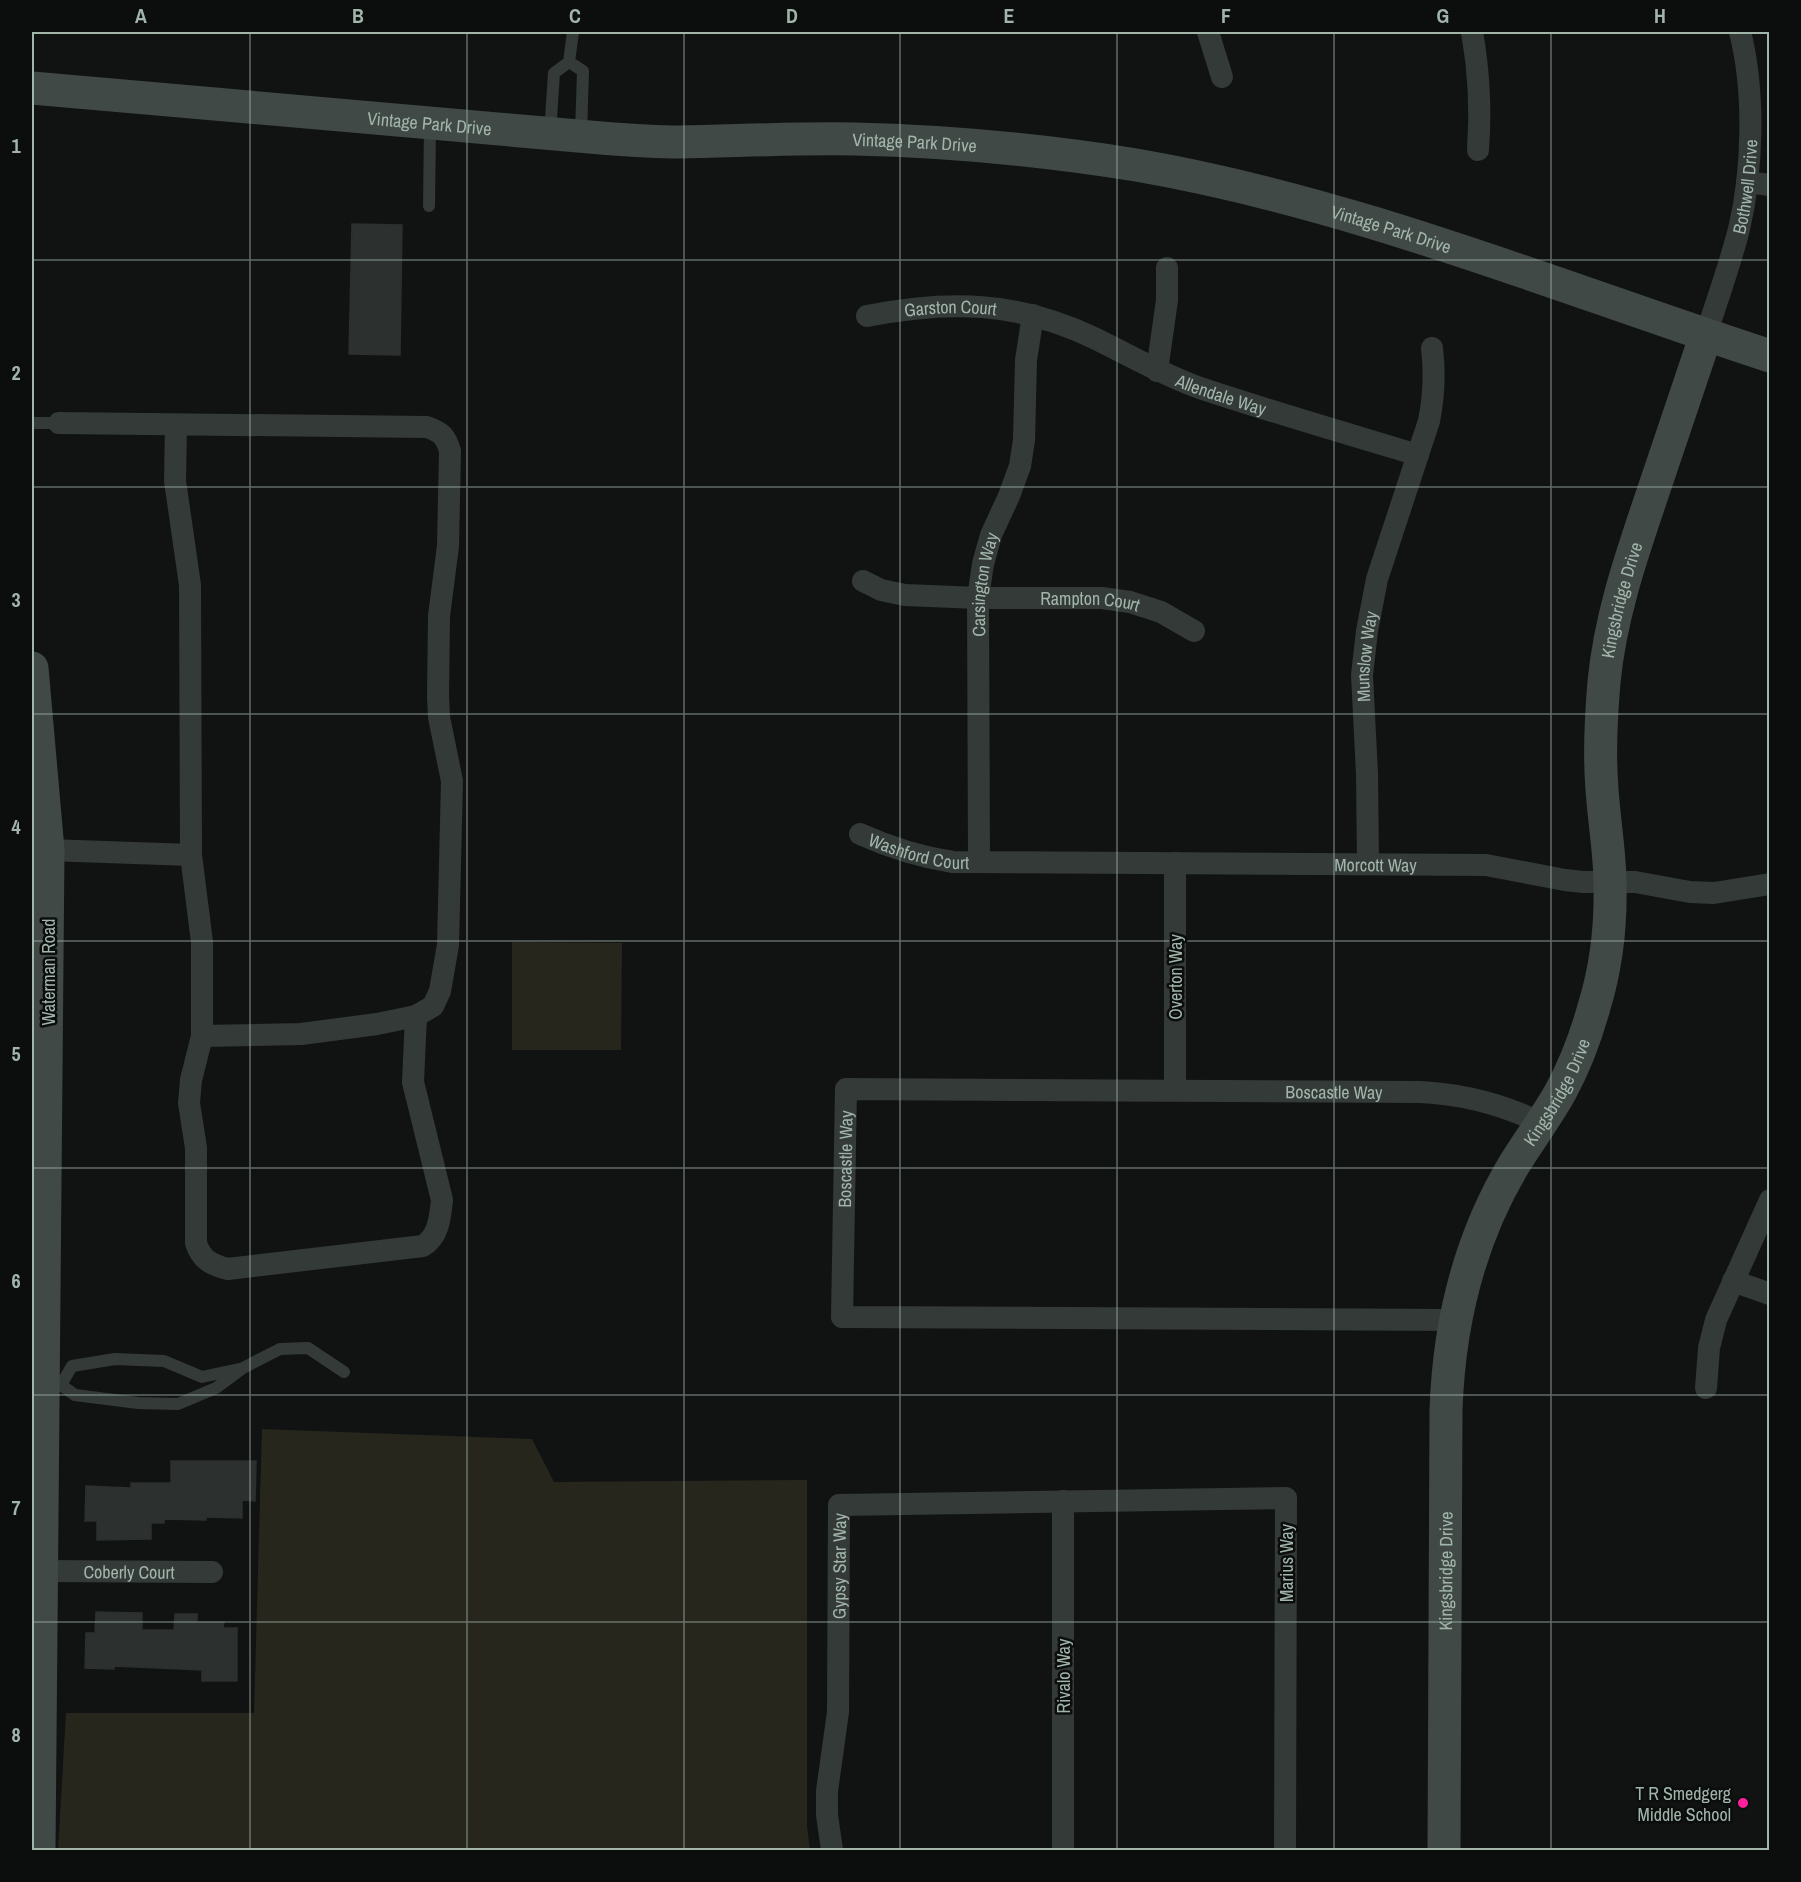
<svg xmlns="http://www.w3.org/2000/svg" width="1801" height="1882" font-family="'Archivo Narrow',sans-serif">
  <rect width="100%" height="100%" fill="#111313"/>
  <path fill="#26261d" d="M512,942L622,943L621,1050H512Z
    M262,1429L532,1439L554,1482L807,1480V1826L810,1850H58L66,1713H254Z"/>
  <path fill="#2c302f" stroke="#2b2f2e" stroke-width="1.5" d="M352,224L402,225L400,355L349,354Z
    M171,1461H256L255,1501L242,1500V1518L206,1517V1520L164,1519V1523H151V1539L97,1540V1521H85L86,1486L131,1488V1483H171Z
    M96,1612L142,1613V1630H174L175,1614H197V1622H224L223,1628H237V1681H202V1670L114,1666V1669L85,1668L86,1633H95Z"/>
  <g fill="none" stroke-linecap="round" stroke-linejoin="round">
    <path stroke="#343a38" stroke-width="12" d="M569,62L583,71L581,134
      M550,133L554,73L569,62L573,32
      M429,206L430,125
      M32,423H59
      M61,1385L72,1366L115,1359L164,1361L202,1377L239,1369
      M45,1386L61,1385L75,1395L138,1403L178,1404L216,1388L243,1368L280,1349L308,1348L344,1372"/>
    <g stroke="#343a38" stroke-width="22">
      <path d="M1208,32L1222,77"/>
      <path d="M1472,32C1479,71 1481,109 1478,150"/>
      <path d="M1747,182L1770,185"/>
      <path id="s1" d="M867,316C949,300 1017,301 1094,338C1129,355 1163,375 1200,388C1272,412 1345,433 1418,455"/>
      <path id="s2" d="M1706,335C1717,300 1730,265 1739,229C1753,170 1755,91 1740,32"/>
      <path d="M1157,371L1167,300V268"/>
      <path d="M59,423L427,427C441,432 446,436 450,451L448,546L439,616L438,696L439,717L452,781L448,945L440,991L433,1006L416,1016L413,1082L442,1200C440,1217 439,1236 423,1246L228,1269C211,1265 201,1259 196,1243V1148L189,1103L191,1080L202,1036V942L191,855L190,585L175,481L176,425"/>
      <path id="s3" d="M863,581L881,590L905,595L978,598H1102L1130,602L1161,612L1194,631"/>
      <path id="s4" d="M860,834C891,848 920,857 953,862L1486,865L1565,880L1583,882H1635L1690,892L1714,893L1770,884"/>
      <path d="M48,850L191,855"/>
      <path id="s5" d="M979,862L978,598L983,564L991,535L1009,496L1020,466L1024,440L1026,360L1033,315"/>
      <path d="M1175,863V1090"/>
      <path id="s6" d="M1368,864L1367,774L1362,675L1367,631L1377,579L1429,421C1434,396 1435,373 1432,348"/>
      <path d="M202,1036L301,1034L377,1024L416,1016"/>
      <path d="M1733,1281L1770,1294"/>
      <path id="s7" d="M1454,1320L842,1317L846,1089L1420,1092C1464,1094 1502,1104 1541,1123"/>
      <path d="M1706,1388L1709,1348L1716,1320L1770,1200"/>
      <path d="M1063,1501V1850"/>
      <path id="s8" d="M43,1571L212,1572"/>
      <path id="s9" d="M832,1850L827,1815V1791L838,1712L839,1505L1286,1498L1285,1850"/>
    </g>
    <g stroke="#404945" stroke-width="33">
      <path id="s10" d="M32,88L601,138C627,140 653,142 679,142C737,141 796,138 854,139C948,141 1042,150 1136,165C1352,202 1561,288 1770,356"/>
      <path d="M32,668L48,850L39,1850"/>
      <path id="s11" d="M1444,1850L1446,1410C1449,1322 1469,1239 1515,1163C1530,1139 1547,1116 1561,1091C1575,1065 1586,1036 1594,1007C1606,968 1611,925 1610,884C1610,853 1604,821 1602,789C1599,753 1601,717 1604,682C1610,619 1630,560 1650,501C1669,446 1687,390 1706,335"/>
    </g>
  </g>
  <path fill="none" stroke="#a1b5ab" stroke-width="1.5" stroke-opacity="0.55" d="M250,32V1850M467,32V1850M684,32V1850M900,32V1850M1117,32V1850M1334,32V1850M1551,32V1850M32,260H1770M32,487H1770M32,714H1770M32,941H1770M32,1168H1770M32,1395H1770M32,1622H1770"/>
  <circle fill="#ff1e9b" stroke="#0c0e0e" stroke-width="2" cx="1743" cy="1803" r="6"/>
  <g text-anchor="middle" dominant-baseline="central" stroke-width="5" stroke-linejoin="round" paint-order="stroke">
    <g font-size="18" fill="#a1b5ab" stroke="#0c0e0e">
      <text stroke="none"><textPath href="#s10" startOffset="399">Vintage Park Drive</textPath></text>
      <text stroke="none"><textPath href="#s10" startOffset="885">Vintage Park Drive</textPath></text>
      <text stroke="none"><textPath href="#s2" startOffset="154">Bothwell Drive</textPath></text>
      <text stroke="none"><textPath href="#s10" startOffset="1371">Vintage Park Drive</textPath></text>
      <text stroke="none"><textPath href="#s1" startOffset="84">Garston Court</textPath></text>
      <text stroke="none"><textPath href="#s1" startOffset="372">Allendale Way</textPath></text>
      <text stroke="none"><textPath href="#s5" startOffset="278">Carsington Way</textPath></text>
      <text stroke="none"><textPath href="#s11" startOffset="1286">Kingsbridge Drive</textPath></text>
      <text stroke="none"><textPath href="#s3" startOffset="230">Rampton Court</textPath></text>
      <text stroke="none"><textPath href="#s6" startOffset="208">Munslow Way</textPath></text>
      <text stroke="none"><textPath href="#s4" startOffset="62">Washford Court</textPath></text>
      <text stroke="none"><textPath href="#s4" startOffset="520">Morcott Way</textPath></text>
      <text transform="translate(48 972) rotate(-90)">Waterman Road</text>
      <text transform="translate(1175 977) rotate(-90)">Overton Way</text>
      <text stroke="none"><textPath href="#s7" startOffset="1328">Boscastle Way</textPath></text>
      <text stroke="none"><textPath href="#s11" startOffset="782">Kingsbridge Drive</textPath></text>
      <text stroke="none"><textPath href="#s7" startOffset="770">Boscastle Way</textPath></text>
      <text transform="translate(1286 1563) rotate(-90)">Marius Way</text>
      <text stroke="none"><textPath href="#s9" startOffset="285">Gypsy Star Way</textPath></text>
      <text stroke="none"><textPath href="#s8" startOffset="86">Coberly Court</textPath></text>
      <text stroke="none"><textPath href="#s11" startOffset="279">Kingsbridge Drive</textPath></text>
      <text transform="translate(1063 1676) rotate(-90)">Rivalo Way</text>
    </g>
    <g font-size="18" fill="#a1b5ab" stroke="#0c0e0e" text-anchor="end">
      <text x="1731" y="1793">T R Smedgerg<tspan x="1731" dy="21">Middle School</tspan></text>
    </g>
  </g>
  <rect width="1801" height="1882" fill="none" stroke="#0c0e0e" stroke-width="66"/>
  <rect x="33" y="33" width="1735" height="1816" fill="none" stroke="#a1b5ab" stroke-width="2"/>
  <g font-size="20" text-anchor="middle" font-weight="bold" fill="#a1b5ab">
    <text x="141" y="23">A</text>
    <text x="358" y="23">B</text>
    <text x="575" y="23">C</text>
    <text x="792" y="23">D</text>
    <text x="1009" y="23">E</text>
    <text x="1226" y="23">F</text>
    <text x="1443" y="23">G</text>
    <text x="1660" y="23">H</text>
    <text x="16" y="153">1</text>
    <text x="16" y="380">2</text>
    <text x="16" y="607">3</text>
    <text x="16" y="834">4</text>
    <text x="16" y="1061">5</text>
    <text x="16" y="1288">6</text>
    <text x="16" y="1515">7</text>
    <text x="16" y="1742">8</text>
  </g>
</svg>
